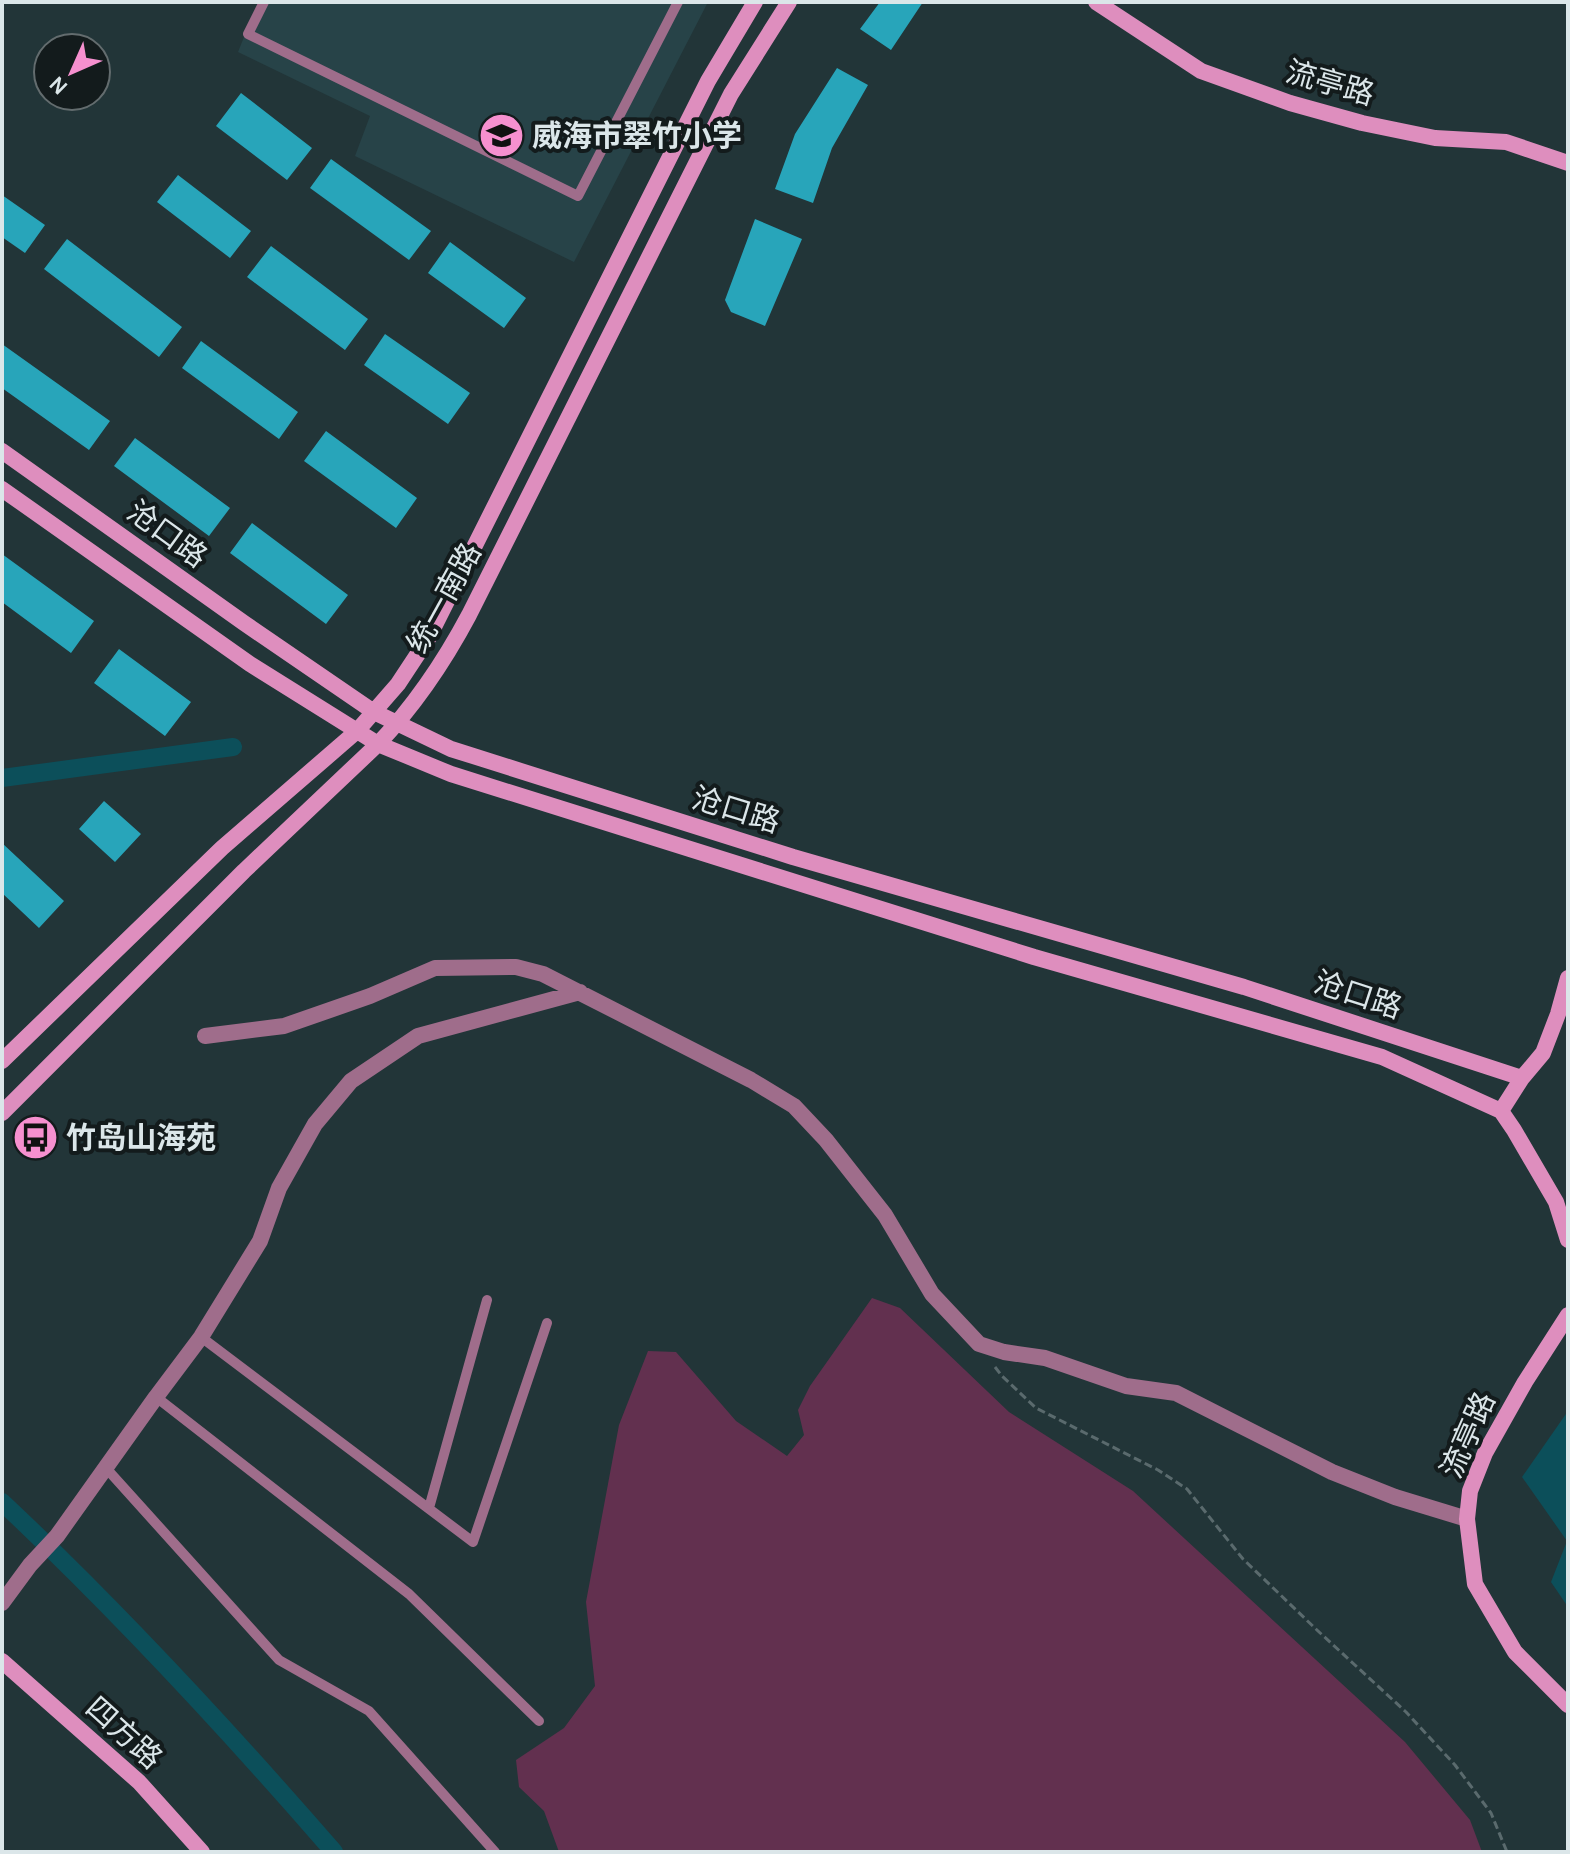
<svg xmlns="http://www.w3.org/2000/svg" width="1570" height="1854" font-family="Karla,'Noto Sans SC',sans-serif">
  <rect width="100%" height="100%" fill="#223538"/>
  <path fill="#274348" d="M258,2H708L574,262L355,156L370,116L238,52Z"/>
  <path fill="#62304f" d="M872,1298L900,1308L1009,1412L1133,1491L1405,1742L1470,1820L1482,1852H559L544,1811L519,1787L516,1760L564,1728L595,1686L586,1602L619,1425L648,1351L676,1352L736,1421L787,1456L804,1435L798,1410L810,1386Z"/>
  <path fill="#0c4f5a" d="M1568,1411V1607L1551,1582L1567,1541L1522,1477Z"/>
  <g fill="none" stroke-linecap="round" stroke-linejoin="round">
    <path stroke="#0c4f5a" stroke-width="18" d="M2,778L233,747
      M2,1502C119,1612 229,1731 334,1852"/>
  </g>
  <path fill="#28a5ba" d="M880,2H923L891,50L860,29Z
    M837,68L868,85L832,148L813,203L775,189L795,134Z
    M241,93L312,148L287,180L216,126Z
    M331,159L431,231L409,260L310,188Z
    M178,175L251,231L230,258L157,202Z
    M2,195L45,225L25,253L2,237Z
    M755,219L802,239L765,326L731,312L725,300Z
    M67,239L182,327L159,357L44,269Z
    M450,242L526,298L504,328L428,273Z
    M271,246L368,319L345,350L247,277Z
    M385,334L470,393L448,424L364,365Z
    M201,341L298,412L279,439L182,368Z
    M2,344L110,421L89,450L2,388Z
    M326,431L417,498L396,528L304,461Z
    M135,438L230,508L209,536L114,466Z
    M252,523L348,595L326,624L230,553Z
    M2,554L94,621L71,653L2,602Z
    M119,649L191,702L165,736L94,683Z
    M104,801L141,834L115,862L79,829Z
    M2,843L64,901L39,928L2,893Z"/>
  <g fill="none" stroke-linecap="round" stroke-linejoin="round">
    <path stroke="#5a6a6d" stroke-width="3" stroke-dasharray="8 4" stroke-linecap="butt" d="M995,1367L1002,1376L1036,1408L1158,1470L1187,1489L1243,1559L1318,1631L1406,1712L1455,1765L1491,1813L1507,1852"/>
    <path stroke="#9f6d8b" stroke-width="10" d="M264,2L248,34L578,196L678,2
      M201,1337L473,1542L547,1323
      M156,1397L409,1594L539,1721
      M106,1468L279,1660L369,1711L495,1852
      M429,1508L487,1300"/>
    <path stroke="#9f6d8b" stroke-width="16" d="M205,1036L284,1026L370,996L435,968L516,967L543,974L751,1080L794,1106L826,1140L885,1215L932,1294L979,1344L1004,1352L1045,1358L1126,1386L1176,1393L1332,1472L1395,1497L1467,1519
      M2,1603L30,1565L57,1536L156,1397L201,1337L260,1241L279,1188L315,1124L351,1081L418,1036L580,992"/>
    <path stroke="#de8ebe" stroke-width="16" d="M1096,2L1201,71L1290,103L1362,123L1435,138L1506,142L1568,163
      M2,451L244,623L374,712L451,749L793,857L1244,987L1522,1078
      M2,489L250,664L378,744L451,774L1034,957L1382,1057L1501,1111
      M1568,978L1558,1014L1543,1053L1522,1078L1501,1111L1514,1130L1556,1202L1568,1240
      M2,1061L222,848L357,731L398,684L429,637L708,81L755,2
      M2,1113L244,871L378,744C415,705 444,662 469,615L731,94L789,2
      M1568,1315L1525,1382L1485,1453L1470,1491L1467,1519L1475,1584L1515,1652L1568,1705
      M2,1661L139,1782L202,1852"/>
  </g>
  <defs>
    <symbol id="school-disc" viewBox="-11 -11 22 22"><circle r="9.5" fill="#f690cf" stroke="#131b1c"/><path d="M0-5L7-2L0 1L-7-2ZM-4 1L0 2.5L4 1V4Q0 6-4 4Z" fill="#111"/></symbol>
    <symbol id="bus-disc" viewBox="-11 -11 22 22"><circle r="9.5" fill="#f690cf" stroke="#131b1c"/><path d="M-5-6H5V4H4V6H2V4H-2V6H-4V4H-5ZM-3.5-4V0h7V-4ZM-3.5 1.2v1.5H-2V1.2ZM2 1.2v1.5H3.5V1.2Z" fill="#111"/></symbol>
  </defs>
  <g fill-rule="evenodd">
    <use href="#school-disc" x="476" y="110" width="51" height="51"/>
    <use href="#bus-disc" x="10" y="1112" width="51" height="51"/>
  </g>
  <g text-anchor="middle" dominant-baseline="central" stroke-width="8" stroke-linejoin="round" paint-order="stroke">
    <g font-size="30" fill="#dbe6e9" stroke="#131b1c">
      <text transform="translate(1330 83) rotate(16)">流亭路</text>
      <text transform="translate(167 534) rotate(36)">沧口路</text>
      <text transform="translate(444 598) rotate(-61)">统一南路</text>
      <text transform="translate(736 810) rotate(17)">沧口路</text>
      <text transform="translate(1358 995) rotate(18)">沧口路</text>
      <text transform="translate(1468 1435) rotate(-66)">流亭路</text>
      <text transform="translate(124 1733) rotate(42)">四方路</text>
    </g>
    <g font-size="30" font-weight="bold" fill="#dbe6e9" stroke="#131b1c" text-anchor="start">
      <text x="532" y="136">威海市翠竹小学</text>
      <text x="66" y="1138">竹岛山海苑</text>
    </g>
  </g>
  <rect width="1570" height="1854" fill="none" stroke="#dbe6e9" stroke-width="8"/>
  <g transform="translate(72 72) rotate(225)"><circle r="38" fill="#131b1c" stroke="#636c6e" stroke-width="2"/>
  <path d="M0-6L14 30L0 20L-14 30Z" fill="#f690cf"/>
  <text y="-12" font-size="22" font-weight="bold" text-anchor="middle" fill="#dbe6e9">N</text>
  </g>
</svg>
